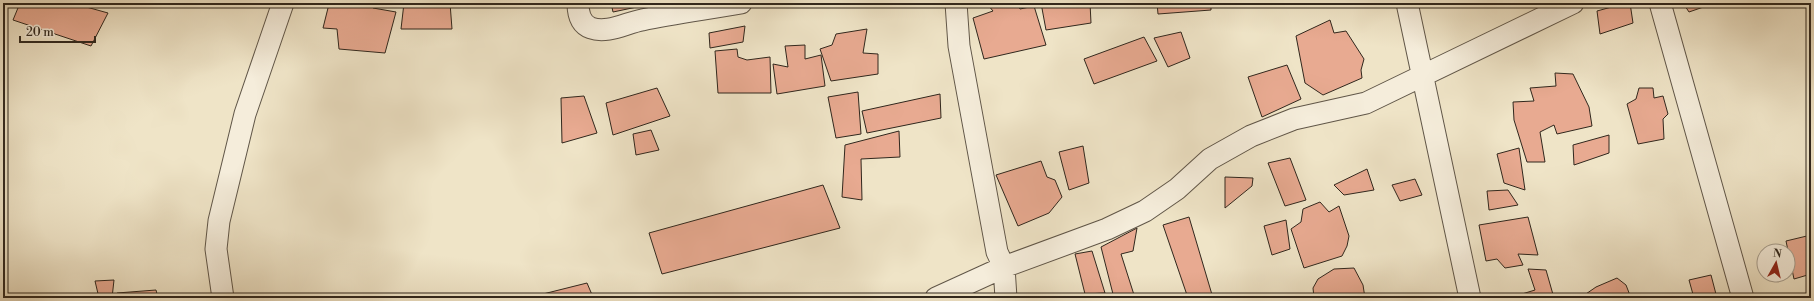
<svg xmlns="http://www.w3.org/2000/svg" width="1814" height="301" font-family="'Libre Bodoni',serif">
  <rect width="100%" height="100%" fill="#efe4c7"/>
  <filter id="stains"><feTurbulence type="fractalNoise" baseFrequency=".005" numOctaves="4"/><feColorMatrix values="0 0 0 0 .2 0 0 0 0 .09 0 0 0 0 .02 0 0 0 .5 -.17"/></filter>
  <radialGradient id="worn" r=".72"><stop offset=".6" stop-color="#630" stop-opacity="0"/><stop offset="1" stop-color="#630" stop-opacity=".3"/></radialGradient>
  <path fill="#e8aa91" stroke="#30271d" d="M20,3H72L108,13L91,46L13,20Z
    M344,3H372L373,8L396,12L385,53L339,49L337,29L323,28L329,4L344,6Z
    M404,3H450L452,29H401Z
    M472,3H496V7H471Z
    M611,3H656L613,12Z
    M994,3H1017L1020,9L1034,6L1046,45L984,59L973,18L993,11L988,5Z
    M1041,3H1090L1091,23L1046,30Z
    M1157,3H1211V10L1158,14Z
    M1626,3H1630L1633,23L1600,34L1597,11Z
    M1683,3H1715L1689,12Z
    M1330,20L1334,33L1346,31L1364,59L1361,70L1362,78L1323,95L1305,83L1296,36Z
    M745,26L743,42L710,48L709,33Z
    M867,29L863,53L878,54V74L831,81L820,49L832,45L836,34Z
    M1181,32L1190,58L1168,67L1154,38Z
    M1144,37L1157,61L1094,84L1084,59Z
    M805,45V59L821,55L825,86L777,94L773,64L788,67L785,46Z
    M737,49L738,57L747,60L770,57L771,93H718L715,51Z
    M1287,65L1301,99L1262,117L1248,77Z
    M1555,73L1573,74L1589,107L1592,126L1557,134L1554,125L1540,132L1545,162H1527L1514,120L1513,102L1534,101L1530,88L1556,86Z
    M657,88L670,116L613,135L606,103Z
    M1639,88H1653L1654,98L1663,96L1668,114L1663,119L1664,139L1638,144L1627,104L1636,99Z
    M858,92L861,134L836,138L828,97Z
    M940,94L941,118L867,133L862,111Z
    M584,96L597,133L562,143L561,98Z
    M651,130L659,150L636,155L633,134Z
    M899,131L900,157L861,159L862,200L842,197L845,145Z
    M1609,135V153L1574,165L1573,145Z
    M1083,146L1089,183L1069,190L1059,152Z
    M1519,148L1525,190L1504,183L1497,154Z
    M1290,158L1306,200L1285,206L1268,163Z
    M1041,161L1047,177L1055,180L1062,197L1049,213L1018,226L996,175Z
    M1367,169L1374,190L1344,195L1334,185Z
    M1225,177L1253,178L1252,186L1225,208Z
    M1415,179L1422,195L1400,201L1392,185Z
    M823,185L840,228L662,274L649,233Z
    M1508,190L1518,205L1489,210L1487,191Z
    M1320,202L1329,212L1339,206L1349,236L1347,246L1342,256L1304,268L1291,229L1301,222L1303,209Z
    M1189,217L1213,298H1188L1163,225Z
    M1528,217L1538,255L1518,254L1523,265L1505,268L1497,259L1486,261L1479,225Z
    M1286,220L1290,249L1272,255L1264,226Z
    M1137,228L1133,251L1121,254L1135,298H1114L1101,247Z
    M1811,235V274L1794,279L1786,241Z
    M1092,251L1105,293L1085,294L1075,254Z
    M1354,268L1363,285L1365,298H1314L1313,288L1318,279L1334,269Z
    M1528,269L1546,270L1554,298H1509L1535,290Z
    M1711,275L1717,298H1694L1689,280Z
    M1617,278L1626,285L1631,298H1584L1583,296L1596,287Z
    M114,280L112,298H99L95,281Z
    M587,283L593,297L539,298V295Z
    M156,290L158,298H117V293Z"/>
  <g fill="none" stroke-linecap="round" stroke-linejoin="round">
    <defs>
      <path id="street" d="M578,3C578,13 580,24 591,28C607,34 626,23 642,20C674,13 708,9 741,3
        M956,3L959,46L997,252L1004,267L1006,298
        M1407,3L1470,298
        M1660,3L1743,298
        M223,298L216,249L219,221L245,114L283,3
        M936,298L1004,267L1107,229L1145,211L1177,189L1210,159L1251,136L1294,119L1366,103L1573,3"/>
    </defs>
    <use href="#street" stroke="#605648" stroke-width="23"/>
    <use href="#street" stroke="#f5eddb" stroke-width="21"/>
  </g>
  <rect width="1814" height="301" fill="none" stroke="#efe4c7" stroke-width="16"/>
  <rect x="4" y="4" width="1806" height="293" fill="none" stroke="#30271d" stroke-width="2"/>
  <rect x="8" y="8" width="1798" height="285" fill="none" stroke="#30271d"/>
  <g transform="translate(1776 263) rotate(8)"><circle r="19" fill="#f5eddb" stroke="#a69e8f"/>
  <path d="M0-3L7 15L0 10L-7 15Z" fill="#8f2418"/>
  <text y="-6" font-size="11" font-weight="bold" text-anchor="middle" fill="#30271d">N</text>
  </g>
  <path d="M20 36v6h75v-6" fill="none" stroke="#30271d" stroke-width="2"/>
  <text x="26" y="36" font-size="12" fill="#30271d" stroke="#f5eddb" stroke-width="3" paint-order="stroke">20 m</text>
  <rect width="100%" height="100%" filter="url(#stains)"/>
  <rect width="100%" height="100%" fill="url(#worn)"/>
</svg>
